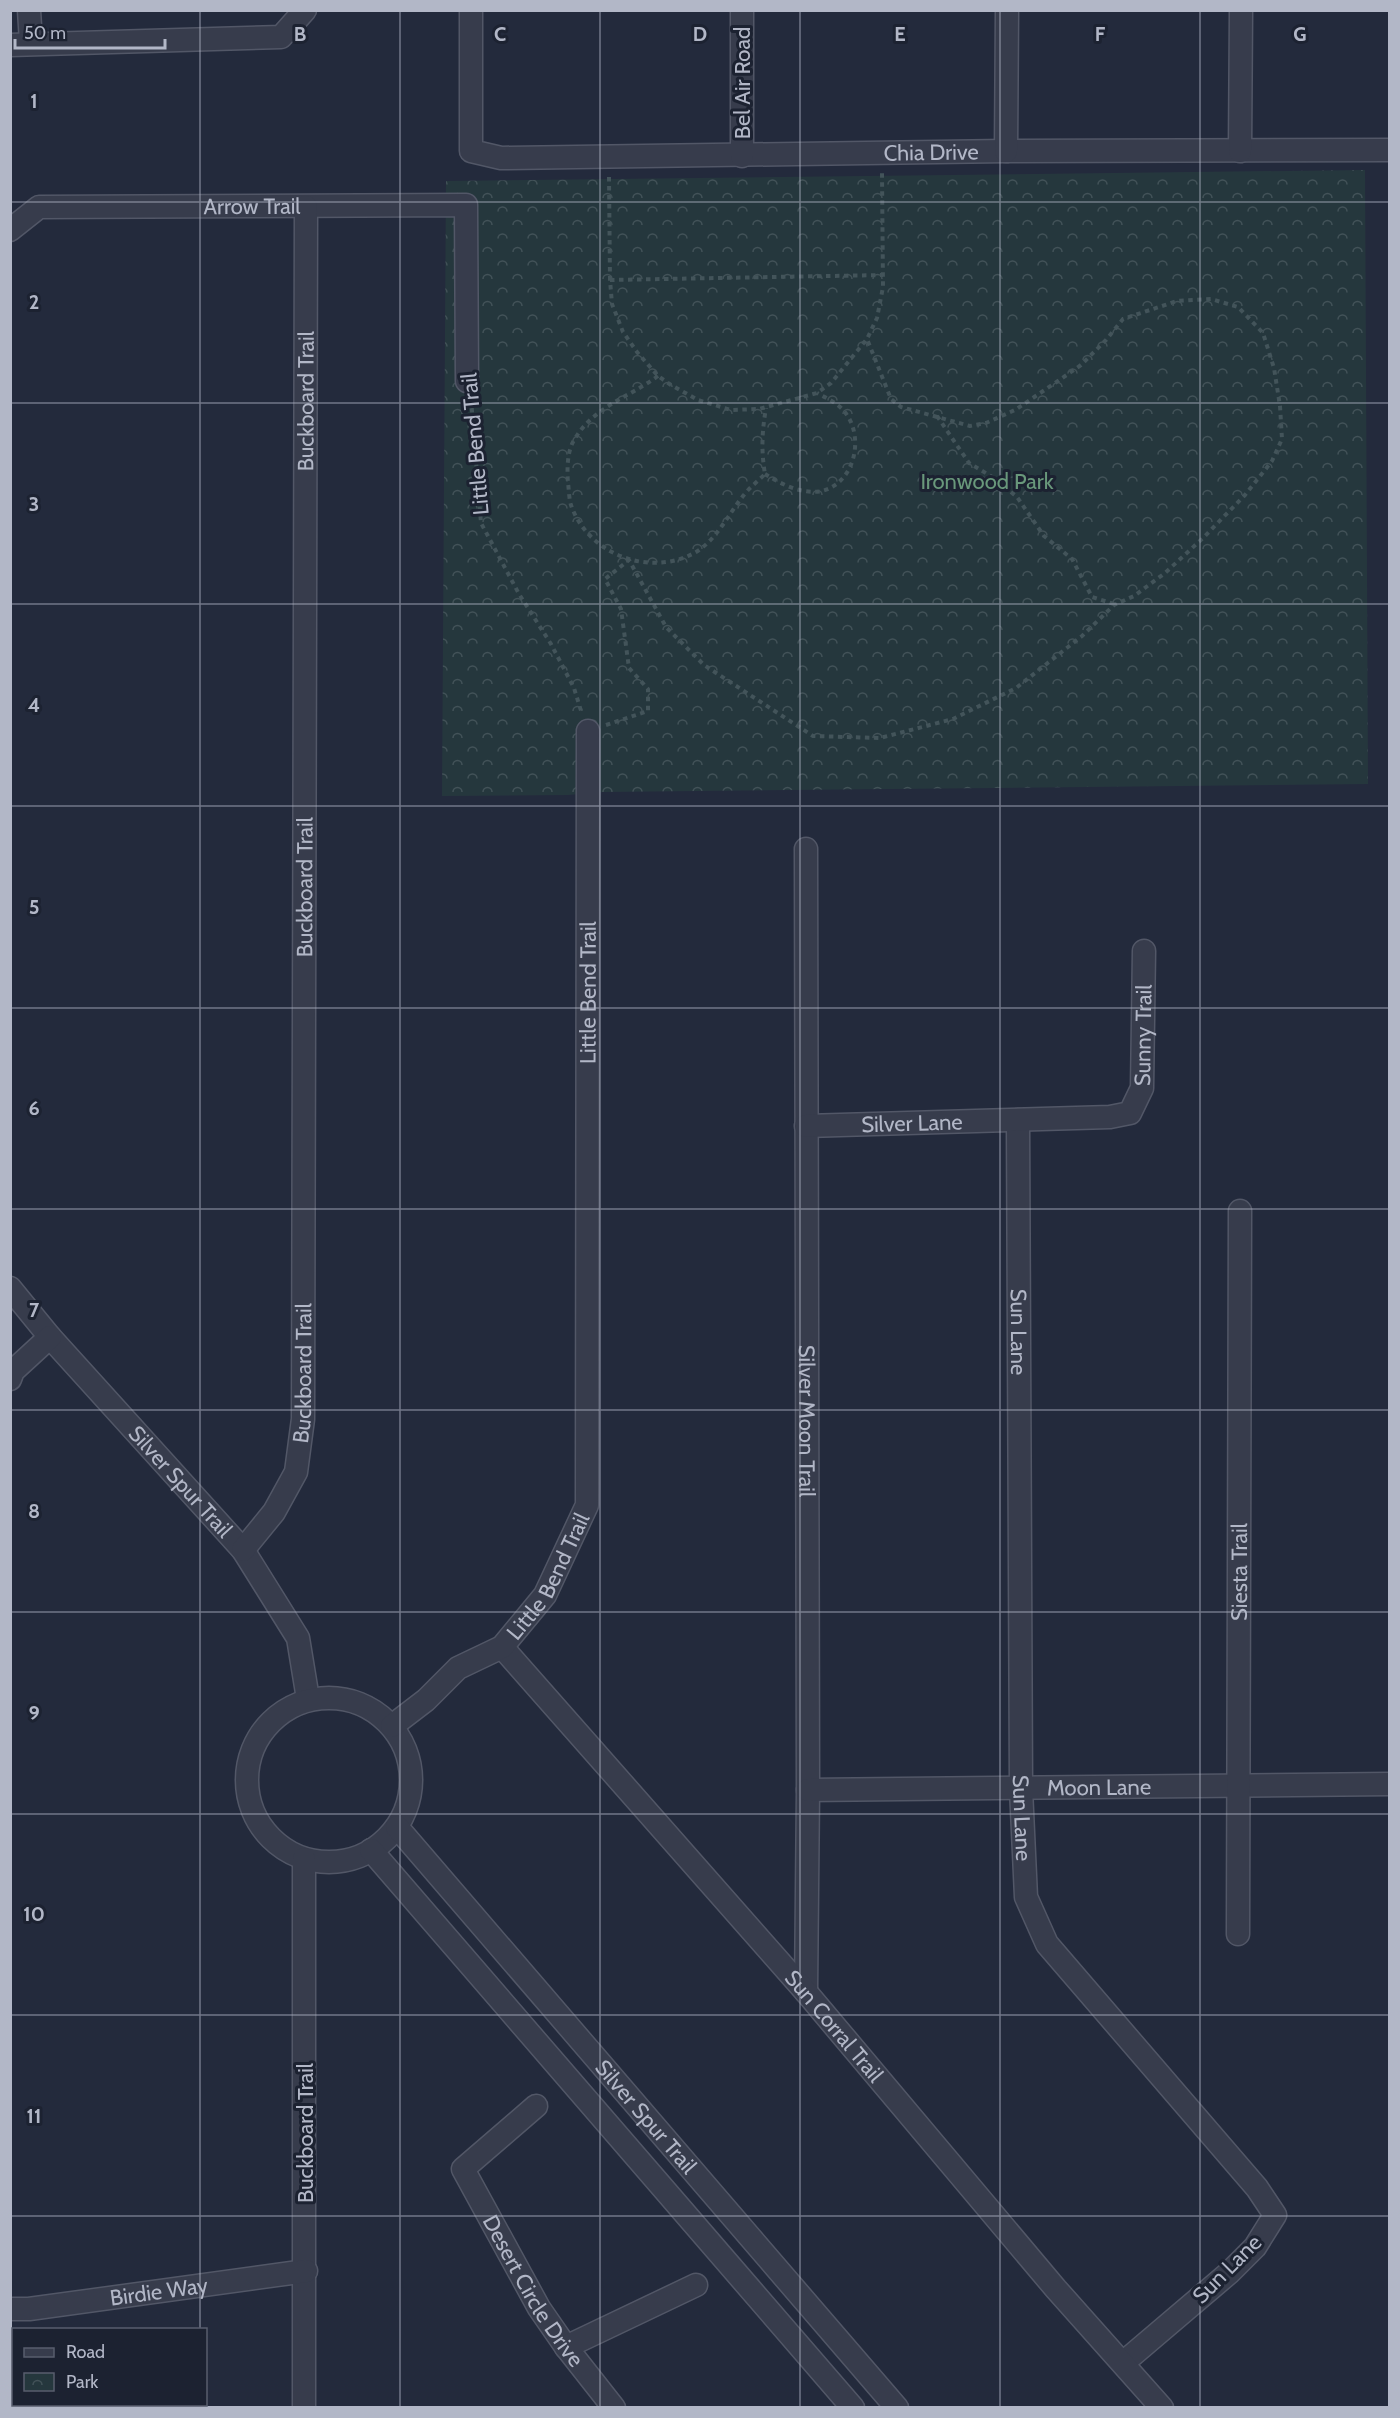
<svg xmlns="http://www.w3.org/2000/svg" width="1400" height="2418" font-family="Cabin,sans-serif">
  <defs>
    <pattern id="park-crowns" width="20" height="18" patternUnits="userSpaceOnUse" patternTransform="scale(1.5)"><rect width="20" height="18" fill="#25373d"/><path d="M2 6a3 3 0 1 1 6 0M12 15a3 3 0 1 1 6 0" fill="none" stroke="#425258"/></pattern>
  </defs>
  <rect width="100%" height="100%" fill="#232a3c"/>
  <path fill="url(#park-crowns)" d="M1365,170L1368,784L603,792L568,795L442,796L446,181Z"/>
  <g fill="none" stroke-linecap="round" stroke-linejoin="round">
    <defs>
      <g id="minor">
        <path d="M29,10L31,43"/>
        <path id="s1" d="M471,10V151L501,158L1006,151L1390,150"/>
        <path d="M742,10V156"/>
        <path d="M10,45L281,37L305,10"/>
        <path d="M1006,151L1007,10"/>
        <path d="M1240,151L1241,10"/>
        <path id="s2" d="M10,230L39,207L466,205L467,381"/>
        <path id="s3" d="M806,849L808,1790L806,1992"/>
        <path id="s4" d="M1018,1120L1021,1789L1026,1897L1047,1944L1257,2188L1275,2215L1255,2247L1230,2272L1123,2363"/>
        <path id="s5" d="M806,1126L1110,1117L1130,1113L1142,1088L1144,951"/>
        <path id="s6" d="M10,1288L50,1337L243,1550L298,1638L308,1699"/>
        <path d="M10,1379L13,1371L50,1337"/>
        <path id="s7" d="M243,1550L274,1512L296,1472L303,1419L306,207"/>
        <path id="s8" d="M502,1647L806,1992L1056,2289L1162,2408"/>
        <circle cx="329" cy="1780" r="82"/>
        <path id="s9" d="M392,1726L426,1700L458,1668L502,1647L545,1595L587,1505L588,731"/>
        <path id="s10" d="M808,1790L1390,1784"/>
        <path id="s11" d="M397,1827L897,2408"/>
        <path d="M371,1850L853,2408"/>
        <path d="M304,1859V2408"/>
        <path id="s12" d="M1238,1934L1240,1211"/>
        <path id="s13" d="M536,2106L463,2169L539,2308L566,2347L614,2408"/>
        <path id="s14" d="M10,2309H29L306,2271"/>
        <path d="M566,2347L696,2285"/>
      </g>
    </defs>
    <use href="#minor" stroke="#525767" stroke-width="25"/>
    <path stroke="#43545a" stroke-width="4" stroke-dasharray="4.5 4.5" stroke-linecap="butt" d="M609,177L610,280L612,304L623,332L637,352L658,376L671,385L698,400L731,410L759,409L817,393L831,383L867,339L877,318L883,287L882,173
      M610,280L883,275
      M658,376C628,398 592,407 573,442C567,453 567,471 568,483C569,490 569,499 571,505C588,555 651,578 696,552C717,539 728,515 743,496C749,488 758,481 765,474C761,451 762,431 766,408
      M471,399L481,523L519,594L551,644L574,688L582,714
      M937,416L969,463L994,478L1017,497L1044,536L1072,559L1092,597L1114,604
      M765,474C781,484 802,495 822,491C854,483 864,440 847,415C840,404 828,399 817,393
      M606,725L648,711V689L629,668L621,609L605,579L629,560L666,627L704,665L813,736L880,738L953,719L1016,688L1082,636L1114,605L1134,596L1165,573L1203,538L1245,495L1272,461L1282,439L1280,406L1274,368L1263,333L1238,307L1211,299L1177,301L1123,319L1106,340L1081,365L1058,381L1015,410L986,423L970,426L901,407L891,399L867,339"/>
    <use href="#minor" stroke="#373c4c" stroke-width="22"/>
  </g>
  <path fill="none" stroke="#b2b7c7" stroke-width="1.5" stroke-opacity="0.55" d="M200,10V2330M400,10V2408M600,10V2408M800,10V2408M1000,10V2408M1200,10V2408M10,202H1390M10,403H1390M10,604H1390M10,806H1390M10,1008H1390M10,1209H1390M10,1410H1390M10,1612H1390M10,1814H1390M10,2015H1390M10,2216H1390M200,2404V2408"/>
  <g text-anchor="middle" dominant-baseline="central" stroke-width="6" stroke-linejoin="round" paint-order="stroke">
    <g font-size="22" fill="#b2b7c7" stroke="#1c2231">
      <text transform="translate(742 83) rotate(-90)">Bel Air Road</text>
      <text stroke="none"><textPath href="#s1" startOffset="602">Chia Drive</textPath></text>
      <text stroke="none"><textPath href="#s2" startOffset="250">Arrow Trail</textPath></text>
      <text stroke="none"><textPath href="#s7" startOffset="1166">Buckboard Trail</textPath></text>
      <text transform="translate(475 444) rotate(-95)">Little Bend Trail</text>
      <text stroke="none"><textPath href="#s7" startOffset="680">Buckboard Trail</textPath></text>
      <text stroke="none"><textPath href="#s9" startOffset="816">Little Bend Trail</textPath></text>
      <text stroke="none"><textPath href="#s5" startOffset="405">Sunny Trail</textPath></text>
      <text stroke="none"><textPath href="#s5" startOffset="106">Silver Lane</textPath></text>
      <text stroke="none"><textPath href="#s4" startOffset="212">Sun Lane</textPath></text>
      <text stroke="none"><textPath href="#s7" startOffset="194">Buckboard Trail</textPath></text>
      <text stroke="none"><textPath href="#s3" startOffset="572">Silver Moon Trail</textPath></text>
      <text stroke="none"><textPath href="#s6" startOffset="258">Silver Spur Trail</textPath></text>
      <text stroke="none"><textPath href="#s12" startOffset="362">Siesta Trail</textPath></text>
      <text stroke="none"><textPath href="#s9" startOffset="222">Little Bend Trail</textPath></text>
      <text stroke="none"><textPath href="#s10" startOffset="291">Moon Lane</textPath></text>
      <text stroke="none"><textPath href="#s4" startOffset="698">Sun Lane</textPath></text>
      <text stroke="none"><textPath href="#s8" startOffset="504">Sun Corral Trail</textPath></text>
      <text stroke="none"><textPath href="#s11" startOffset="382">Silver Spur Trail</textPath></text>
      <text transform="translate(305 2133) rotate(-90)">Buckboard Trail</text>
      <text transform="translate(1227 2269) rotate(-45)">Sun Lane</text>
      <text stroke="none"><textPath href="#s13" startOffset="237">Desert Circle Drive</textPath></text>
      <text stroke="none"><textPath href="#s14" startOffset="150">Birdie Way</textPath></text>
    </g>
    <g font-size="22" fill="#69987b" stroke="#1c2231">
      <text x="987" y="481">Ironwood Park</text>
    </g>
  </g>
  <g font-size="20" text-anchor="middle" font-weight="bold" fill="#b2b7c7" stroke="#1c2231" stroke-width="6" stroke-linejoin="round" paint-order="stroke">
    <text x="300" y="41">B</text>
    <text x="500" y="41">C</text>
    <text x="700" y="41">D</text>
    <text x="900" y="41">E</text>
    <text x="1100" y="41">F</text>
    <text x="1300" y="41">G</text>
    <text x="34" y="108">1</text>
    <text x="34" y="309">2</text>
    <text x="34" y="511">3</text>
    <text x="34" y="712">4</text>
    <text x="34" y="914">5</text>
    <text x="34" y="1115">6</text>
    <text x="34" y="1317">7</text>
    <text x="34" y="1518">8</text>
    <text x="34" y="1720">9</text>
    <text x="34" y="1921">10</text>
    <text x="34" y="2123">11</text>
  </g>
  <rect width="1400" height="2418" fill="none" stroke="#b2b7c7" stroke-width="24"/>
  <rect x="12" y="2328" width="195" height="78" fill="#1c2231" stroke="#585e6d" stroke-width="1.5"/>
  <rect x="24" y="2348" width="30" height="9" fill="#373c4c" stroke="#585e6d" stroke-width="1.5"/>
  <text x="66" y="2358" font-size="18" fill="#b2b7c7">Road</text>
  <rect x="24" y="2373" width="30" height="18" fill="url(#park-crowns)" stroke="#585e6d" stroke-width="1.5"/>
  <text x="66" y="2388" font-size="18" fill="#b2b7c7">Park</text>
  <path d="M15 39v9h150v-9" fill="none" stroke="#b2b7c7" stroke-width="3"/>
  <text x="24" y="39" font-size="18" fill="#b2b7c7" stroke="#1c2231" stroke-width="4.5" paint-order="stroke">50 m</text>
</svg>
